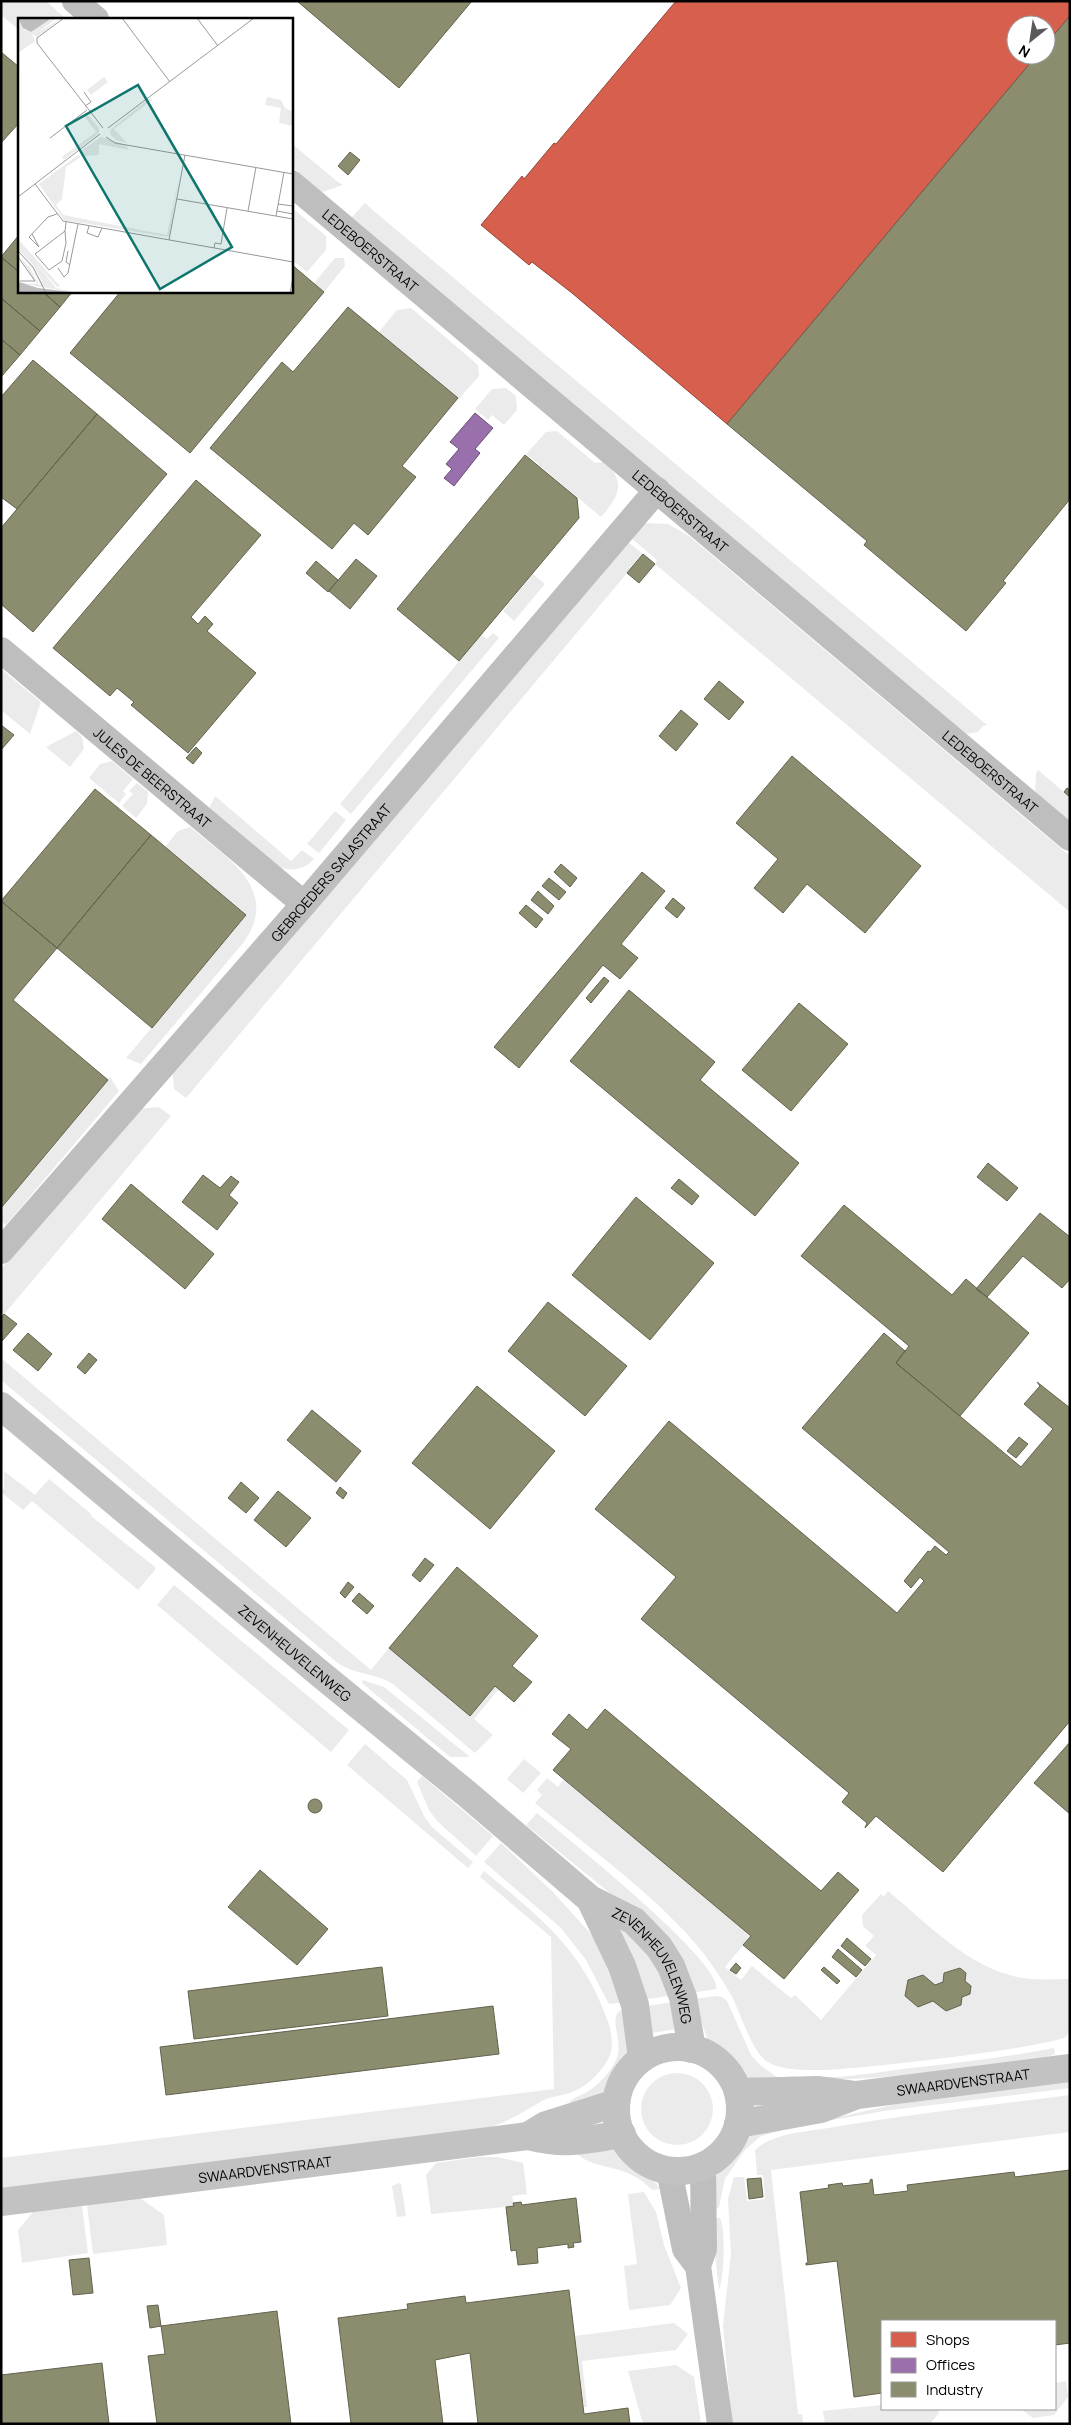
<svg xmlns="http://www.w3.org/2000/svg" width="1071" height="2425" font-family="Manrope,sans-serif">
  <rect width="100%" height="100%" fill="#fff"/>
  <path fill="#ebebeb" d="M1,1H46L66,19H19V30L1,15Z
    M291,143L338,182L343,185L322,192L318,189L291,166Z
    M365,203L375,212L987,725L983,726L978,732L966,734L352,217Z
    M291,207L326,236V250L307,272L291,259Z
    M335,258H344L345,266L324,292L314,283Z
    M411,308L478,365L479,376L459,399L379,332L397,310Z
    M506,388L516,396L517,410L504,425L492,415L488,420L475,409L492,389Z
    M557,431L595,463L605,462C627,482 618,498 601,517L526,454L546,432Z
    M644,523L668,524L689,536L1070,856V912L655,564L657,560L623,531Z
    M619,535L643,554L186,1098L174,1089L172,1066Z
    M533,574L545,584L514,621L503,611Z
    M493,633L499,638L351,814L340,804L481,635L487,639Z
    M1,669L41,702L30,734L1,710Z
    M76,731L82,737L84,749L70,767L46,747Z
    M112,761L133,779L123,791L126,794L119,803L89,778L100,764Z
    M1038,770L1070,797V823L1035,794L1036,773Z
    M137,783L148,792L147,804L136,818L122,806L133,794L129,791Z
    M215,796L291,861L302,850L314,859C306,868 294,872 282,868C268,864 223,821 208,810Z
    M335,811L346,820L319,853L307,844Z
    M190,827C226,857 281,889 244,942L141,1064L126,1058L246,916L165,847L178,831Z
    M110,1077L119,1091L6,1225L1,1221V1208Z
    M159,1107L171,1116L1,1318V1269L136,1109Z
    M1,1358L371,1670L389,1648L469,1716L495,1686L527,1713L498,1690L474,1719L493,1735L475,1753L393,1684C376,1673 356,1675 339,1664L1,1380Z
    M4,1471L35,1495L49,1479L90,1513L91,1516L155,1567V1570L138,1590L32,1501L23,1510L1,1492L4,1488Z
    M174,1585L349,1730L331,1752L157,1605Z
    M363,1680L384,1687L470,1757H450L362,1683Z
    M365,1744L407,1780L424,1816L432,1827L473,1862L468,1868L347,1765Z
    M524,1759L541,1773L523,1793L507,1779Z
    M422,1776L493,1836L476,1856L437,1821L429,1810L417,1782Z
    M547,1778L558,1787L564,1779L751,1936L725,1967L741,1980L752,1966L791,1998L795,1995L821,2020L876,1955L865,1946L874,1936L863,1926L862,1915L881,1894L884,1897L888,1891C931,1926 973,1974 1031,1979C1044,1980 1057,1979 1070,1979V2026L1067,2036C1056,2047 850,2070 822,2070C804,2070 782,2071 766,2061C751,2050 741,2013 731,1995C723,1981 714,1967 704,1954C660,1898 590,1849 535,1803L542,1795L537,1790Z
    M537,1813C562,1834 724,1963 716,1989L691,1993L621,1902L526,1825Z
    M501,1843L553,1892L599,1943L625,2002L609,2004L586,1960L561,1928L484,1862Z
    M484,1871C537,1915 580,1947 605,2014C611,2029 616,2047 607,2061C598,2076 583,2090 566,2094C559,2096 551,2097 544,2100C525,2110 509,2122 487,2128L1,2191V2158L554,2089L551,1937L480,1877Z
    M624,1929L633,1932L675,1995L641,2000L618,1933Z
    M716,1996L722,1997L727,2001L751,2055L760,2065L780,2079L751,2080L745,2077L708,2040L693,1999Z
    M672,2002L677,2029L652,2033L647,2006Z
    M623,2009L628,2055L624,2062L608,2088L596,2099L568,2105C572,2097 580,2096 587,2092C598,2085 610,2073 616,2060C624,2042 610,2023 618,2012Z
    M1054,2048L1055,2054L1044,2058C959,2068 873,2084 787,2078L790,2076C830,2081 871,2073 911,2068C959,2063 1007,2057 1054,2048Z
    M641 2109a36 36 0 1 1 72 0a36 36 0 1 1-72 0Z
    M1070,2082V2088L884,2111L798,2126L897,2104Z
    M1070,2095V2132L771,2170L798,2414H802L803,2424H732L723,2326L731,2254L728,2199L734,2177H744L747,2201L765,2199L763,2175H757L755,2150C774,2132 809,2132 834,2127C912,2114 991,2105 1070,2095Z
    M785,2124V2129L761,2136L744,2151L725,2179L719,2207L710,2212C708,2185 719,2170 735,2150C740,2144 745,2137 752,2133C762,2127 774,2126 785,2124Z
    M607,2148C625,2154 650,2173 660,2189L652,2190C644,2182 636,2176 625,2172C613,2167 583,2164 578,2153Z
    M479,2157H497L523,2163L527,2194L512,2196L514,2206L431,2214L426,2175L436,2163Z
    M399,2183L401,2184L406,2216L397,2217L392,2186Z
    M644,2192L656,2212L664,2245L681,2288L670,2305L629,2310L624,2266L637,2264L628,2194Z
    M140,2198L164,2215L167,2245L93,2254L87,2205Z
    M82,2206L88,2253L22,2263L18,2230L33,2212Z
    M720,2218C726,2229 724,2279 719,2290L711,2219Z
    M674,2323L688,2334L676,2350L582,2361L587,2407H584L575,2336Z
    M676,2365L694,2377L701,2424H643L628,2371Z
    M1066,2381L1068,2397L1054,2415L1033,2418L1021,2409H1055V2383Z
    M882,2405V2409H938L939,2413L930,2424H825L823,2411Z"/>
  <path fill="#d6604d" stroke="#964336" d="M676,1H1070V16L1046,44V25H1016V55H1037L727,424L572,293L532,262L529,265L481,225L522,176L524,179L554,143L556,144Z"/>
  <path fill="#9970ab" stroke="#6b4e78" d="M475,413L493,428L475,449L480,453L454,486L444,478L452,469L446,464L459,449L450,442Z"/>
  <path fill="#8c8c6e" stroke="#62624d" d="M297,1H472L399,88Z
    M1070,16V499L1003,581L1006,583L966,631L864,545L867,541L727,424L1037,55H1046V44Z
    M1,52L19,67V123L1,143Z
    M350,152L360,160L348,175L338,166Z
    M19,235V272L1,257Z
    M1,257L19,272V291H42L60,307L40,331L1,298Z
    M291,264L324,292L190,453L70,353L121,291H291Z
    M42,291H73L60,307Z
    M1,298L40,331L20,355L1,339Z
    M348,307L458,398L402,466L416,477L368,535L354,523L332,549L210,448L282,362L293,372Z
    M1,339L20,355L1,377Z
    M33,360L97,414L17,509L1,497V397Z
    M97,414L167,474L33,632L1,604V528Z
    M525,455L577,498L579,518L459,661L397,609Z
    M196,480L261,535L191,617L198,624L205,616L213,624L207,631L256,673L188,753L131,705L134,702L117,688L110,696L53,648Z
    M643,554L655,564L639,583L627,573Z
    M356,559L377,576L350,609L329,591Z
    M316,561L338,580L328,592L306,573Z
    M719,681L744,702L729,720L704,699Z
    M681,710L698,724L676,751L659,736Z
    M1,725L14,735L1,750Z
    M196,747L202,753L193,764L186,758Z
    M792,756L921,866L865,933L807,884L783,913L754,888L778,859L736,823Z
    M1067,788L1070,790V797L1064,792Z
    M95,789L151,835L57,948L1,901Z
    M151,835L246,915L152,1028L57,948Z
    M561,864L577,878L570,887L554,872Z
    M642,872L665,891L621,944L638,958L620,979L603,965L519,1068L494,1047Z
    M549,878L566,892L559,900L542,886Z
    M538,891L554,906L548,914L531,900Z
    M673,898L685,908L677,918L665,908Z
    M1,901L57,948L13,1000L108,1080L1,1208Z
    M526,905L543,919L536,928L519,913Z
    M604,977L609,981L591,1003L586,998Z
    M629,990L715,1062L700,1080L799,1163L755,1216L570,1061Z
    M799,1003L848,1044L791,1111L742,1070Z
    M988,1163L1018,1188L1007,1201L977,1177Z
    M203,1175L220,1188L231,1176L239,1182L229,1195L238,1203L217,1230L182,1202Z
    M679,1179L699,1196L692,1205L671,1188Z
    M131,1184L214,1254L185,1289L102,1219Z
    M636,1197L714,1263L650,1340L572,1275Z
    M844,1205L952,1295L966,1279L1029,1333L960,1416L896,1363L909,1346L801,1256Z
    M1040,1213L1070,1237V1279L1062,1288L1023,1256L987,1297L976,1289Z
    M548,1302L627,1366L585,1416L508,1351Z
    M4,1314L17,1324L2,1341L1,1318Z
    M28,1333L52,1354L38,1371L13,1350Z
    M884,1333L905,1351L896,1363L1021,1467L1053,1429L1024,1404L1040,1386L1037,1382L1070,1408V1721L943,1872L876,1816L865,1828L867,1823L842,1802L849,1793L641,1619L676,1577L595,1509L669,1421L897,1613L924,1581L920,1577L911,1588L904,1581L928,1551L930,1552L935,1546L946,1555L949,1552L802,1428Z
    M89,1353L97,1360L85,1374L77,1367Z
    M477,1386L555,1451L490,1529L412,1463Z
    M312,1410L361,1451L336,1482L287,1440Z
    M1019,1437L1028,1444L1016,1458L1007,1451Z
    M241,1482L259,1498L246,1513L228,1498Z
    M340,1487L347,1493L343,1499L336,1493Z
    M278,1491L311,1518L286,1547L254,1520Z
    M425,1558L434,1565L420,1582L412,1575Z
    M457,1567L538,1636L512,1666L532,1682L514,1702L495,1686L470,1716L389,1648Z
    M348,1582L354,1587L345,1598L340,1593Z
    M359,1593L374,1606L367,1614L352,1601Z
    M605,1709L821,1891L838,1872L859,1890L784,1979L743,1945L751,1936L553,1770L571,1749L552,1734L569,1714L587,1730Z
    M1070,1742V1814L1034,1783Z
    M308 1806a7 7 0 1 1 14 0a7 7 0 1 1-14 0Z
    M260,1870L328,1929L297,1965L228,1907Z
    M847,1938L871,1959L865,1966L841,1946Z
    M838,1949L862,1970L856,1977L832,1957Z
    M736,1963L741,1968L736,1974L730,1970Z
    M382,1967L388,2016L194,2039L188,1991Z
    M824,1967L840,1981L837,1984L821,1970Z
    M960,1968L966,1973L965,1981L971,1986L970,1994L962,1997L961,2005L946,2011L933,2001L918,2007L905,1996L908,1980L923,1975L935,1985L943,1982L944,1973Z
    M493,2006L499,2054L166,2095L160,2047Z
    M1070,2170V2343L1055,2345V2321H882V2393L854,2397L837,2261L806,2265V2263H808L800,2192L829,2188L828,2185L842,2183L843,2186L870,2183V2180L872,2179L874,2195L908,2191L907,2185L1014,2172L1015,2177Z
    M761,2178L763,2197L749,2199L747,2179Z
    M576,2198L581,2242L573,2243L574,2247L568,2248V2244L537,2248L538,2263L518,2265L516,2250L511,2251L506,2207L514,2206L513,2203L521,2202L522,2205Z
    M89,2258L93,2293L73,2295L69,2260Z
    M569,2290L584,2414L628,2408L630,2424H478L470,2353L435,2360L443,2424H351L338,2318L408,2309L407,2304L465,2296L466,2303Z
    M158,2305L161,2326L150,2328L147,2306Z
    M277,2311L291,2424H157L148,2356L165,2354L161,2326Z
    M102,2363L109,2424H1V2375Z"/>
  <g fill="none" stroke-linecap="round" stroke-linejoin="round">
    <g stroke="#bebebe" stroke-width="26">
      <path d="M75,1L96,19"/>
      <path id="s1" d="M291,183L1070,838"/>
      <path id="s2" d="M1,650L304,904"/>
      <path id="s3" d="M1,1251L304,904L657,490"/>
      <path d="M703,2165L704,2249L698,2266L720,2424"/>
      <path d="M669,2170L685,2249L698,2266"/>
    </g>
    <g stroke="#c2c2c2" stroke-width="28">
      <path id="s4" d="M1,1406L318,1672L467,1794L590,1899L634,1921L659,1947L671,1966L683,1997L692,2049"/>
      <path d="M590,1899L622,1966L635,2005L642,2058"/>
      <circle cx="678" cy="2109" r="62"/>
      <path d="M738,2092L819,2090L856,2095"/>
      <path id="s5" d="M738,2124L821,2109L857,2095L1070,2068"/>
      <path d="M528,2136L546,2125L616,2103"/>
      <path id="s6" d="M1,2202L528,2136C566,2146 585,2140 622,2134"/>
    </g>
  </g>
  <g text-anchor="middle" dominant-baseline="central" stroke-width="5" stroke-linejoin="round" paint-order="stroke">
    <g font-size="14" fill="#000" stroke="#fff">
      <text stroke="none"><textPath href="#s1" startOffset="104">LEDEBOERSTRAAT</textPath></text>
      <text stroke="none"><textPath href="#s1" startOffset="509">LEDEBOERSTRAAT</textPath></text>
      <text stroke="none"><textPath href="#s1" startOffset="914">LEDEBOERSTRAAT</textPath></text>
      <text stroke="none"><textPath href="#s2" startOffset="198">JULES DE BEERSTRAAT</textPath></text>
      <text stroke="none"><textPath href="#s3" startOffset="502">GEBROEDERS SALASTRAAT</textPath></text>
      <text stroke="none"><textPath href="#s4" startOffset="384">ZEVENHEUVELENWEG</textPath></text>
      <text stroke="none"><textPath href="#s4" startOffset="865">ZEVENHEUVELENWEG</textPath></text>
      <text stroke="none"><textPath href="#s5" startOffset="230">SWAARDVENSTRAAT</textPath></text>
      <text stroke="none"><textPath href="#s6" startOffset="266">SWAARDVENSTRAAT</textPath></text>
    </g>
  </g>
  <g transform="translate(18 18)">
    <rect width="275" height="275" fill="#fff"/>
    <path d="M34,0H39L19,15L44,0L19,19L14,16L17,23L0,35V2L7,12L13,14ZM86,59L90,64L73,77L69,72ZM249,79L263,82L267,90L275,94V108L261,105L263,90L247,87ZM132,80L135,81L96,111L109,125L98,122L92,116L93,111ZM68,95L81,110V115L46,142L44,139L78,114L66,98ZM83,119L108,127L111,132L81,126V137L65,138L64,132ZM60,137L63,139L48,149L44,181L38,187L45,197L149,217L160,163L151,219L46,202L21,166ZM0,221L42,268L39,269L18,245L38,270L60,275L0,265L19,266L0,237L12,250L21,267H23L14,250L0,234L14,248L26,267L16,248L0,231Z" fill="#ebebeb"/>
    <path d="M0,0H34L13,14L5,10ZM1,264L20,270L61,275H0Z" fill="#bdbdbd"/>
    <path fill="none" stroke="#999" stroke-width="1" d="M46,0L19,20V25L85,110M104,0L152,64M179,0L200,28M66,74L73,84L67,88M90,110L236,0M88,119L97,125L275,156M32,120L69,92M17,166L45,203L275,244M0,179L82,116M159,181L275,201M260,186L275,188M230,193L238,149M259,193L275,196M258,198L266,154M71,208L69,215L80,219L84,210M47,213L48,225L44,243L31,252L17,236L47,213L48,204M14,216L21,229L11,219L30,199L39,196M151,222L167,137M196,230L197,225L203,226L209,190M0,233L15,249L28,275M50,233L48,244L52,247M0,239L17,263H2M40,250L46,259L50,255L60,206M272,275L275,259"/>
    <path fill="#0f766e" fill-opacity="0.15" stroke="#0f766e" stroke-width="2.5" d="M120,67L214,229L142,271L48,108Z"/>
    <rect width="275" height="275" fill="none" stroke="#000" stroke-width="2.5"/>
  </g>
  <rect width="1071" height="2425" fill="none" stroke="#000000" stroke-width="5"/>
  <rect x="881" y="2320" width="175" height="90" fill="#ffffff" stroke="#999999"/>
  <rect x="891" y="2332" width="25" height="15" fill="#d6604d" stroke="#999999"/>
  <text x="926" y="2345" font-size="15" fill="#000000">Shops</text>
  <rect x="891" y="2358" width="25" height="15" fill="#9970ab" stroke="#999999"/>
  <text x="926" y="2370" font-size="15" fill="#000000">Offices</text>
  <rect x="891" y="2382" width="25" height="15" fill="#8c8c6e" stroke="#999999"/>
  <text x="926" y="2395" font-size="15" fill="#000000">Industry</text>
  <g transform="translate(1031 40) rotate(210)"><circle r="24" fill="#ffffff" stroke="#999999"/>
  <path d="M0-4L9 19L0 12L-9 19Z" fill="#595959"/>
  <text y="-8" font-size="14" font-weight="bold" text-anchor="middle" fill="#000000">N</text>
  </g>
</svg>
